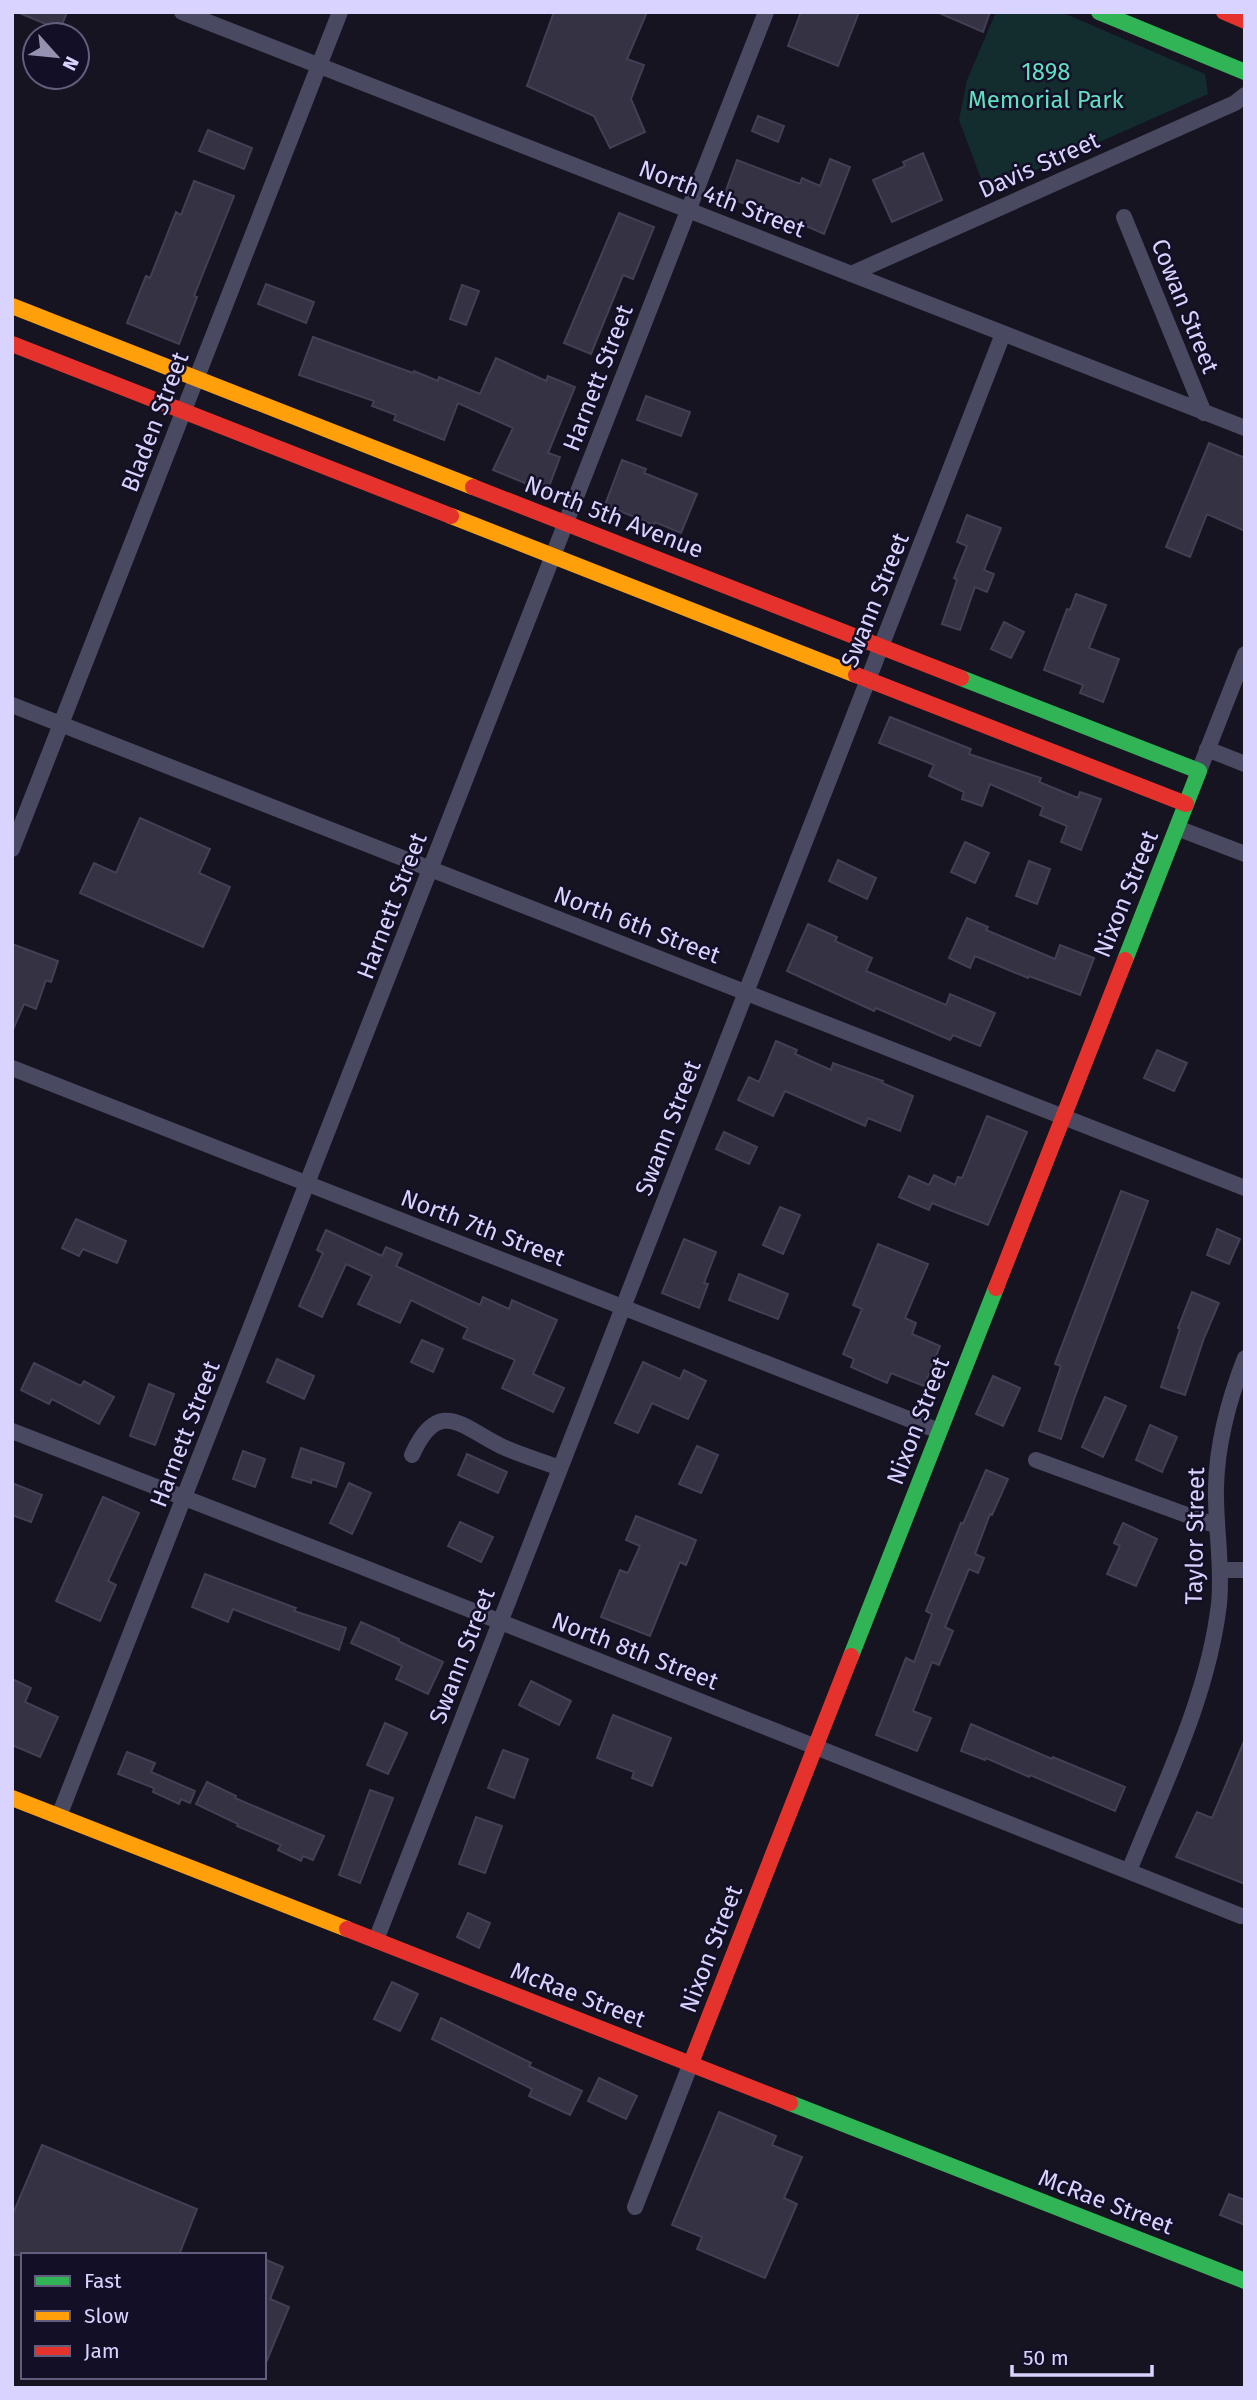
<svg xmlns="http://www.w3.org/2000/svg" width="1257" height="2400" font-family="'Fira Sans',sans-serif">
  <rect width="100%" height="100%" fill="#161421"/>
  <path fill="#132c2d" d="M996,12H1061L1205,74L1208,94L986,192L959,120L967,80Z"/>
  <path fill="#343243" stroke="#433f54" stroke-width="2" d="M17,12H67L60,30Z
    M554,12H647L627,59L644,65L631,99L645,132L610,148L594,116L527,86Z
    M801,12H859L838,66L788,46Z
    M937,12H990L983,32Z
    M758,116L784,126L778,142L752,131Z
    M208,130L252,148L244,169L199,151Z
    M923,153L942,200L892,222L873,180L905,166L903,162Z
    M830,159L850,167L824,234L779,214L778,216L724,196L737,160L800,184L802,178L820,186Z
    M194,181L234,196L194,296L197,297L179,344L127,323L146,276L150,278L176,212L181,215Z
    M619,213L654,227L633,279L623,275L591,354L564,343Z
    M266,284L314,302L306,323L258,304Z
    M462,285L479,291L466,325L450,319Z
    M313,337L413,373L414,371L438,381L439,377L480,394L496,358L546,381L548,376L575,387L548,453L560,457L547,492L493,470L513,428L458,403L444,440L394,420L396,415L372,406L374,401L299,375Z
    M646,396L690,412L681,436L637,420Z
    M1209,443L1245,458V531L1207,514L1190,557L1166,547Z
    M622,460L646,469L644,473L697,494L681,533L655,522L654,525L605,505Z
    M967,515L1001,528L984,570L994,574L987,592L975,587L960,630L942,624L957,580L954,578L967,546L957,542Z
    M1076,594L1106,605L1089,648L1119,659L1103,702L1080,693L1083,685L1044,670L1067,609L1070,610Z
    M1004,622L1024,632L1011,658L991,649Z
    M890,717L971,749L969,754L1041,778L1039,782L1078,798L1080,792L1101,799L1081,850L1061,842L1067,826L1040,815L1043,807L990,784L982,806L962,799L964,792L929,776L934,765L879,743Z
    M140,818L210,849L199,873L230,887L203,947L80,893L94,863L116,873Z
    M965,842L989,853L975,883L951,872Z
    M838,860L876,878L867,899L829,881Z
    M1029,861L1050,869L1037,904L1016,896Z
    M967,918L988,927L986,930L1055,959L1060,945L1094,958L1080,995L1029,976L1028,978L975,956L970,968L949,958Z
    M808,924L837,937L835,941L872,958L866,971L946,1005L950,994L995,1013L980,1046L953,1035L950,1040L876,1008L874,1011L787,971Z
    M12,944L58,961L51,982L46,980L36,1009L24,1004L12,1032Z
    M776,1041L797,1050L795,1054L831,1070L833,1063L883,1081L882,1083L913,1096L900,1131L868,1118L865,1126L785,1091L773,1116L738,1100L749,1077L759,1082Z
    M1157,1050L1187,1063L1174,1091L1144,1078Z
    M987,1116L1027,1132L988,1225L932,1203L929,1210L899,1197L909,1176L929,1185L934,1175L955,1185L958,1177L962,1178Z
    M724,1132L757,1147L749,1164L716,1149Z
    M1121,1191L1148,1201L1074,1399L1061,1439L1039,1431L1061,1366L1055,1364Z
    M780,1207L800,1215L783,1254L763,1245Z
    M76,1219L126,1241L117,1263L83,1249L79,1256L62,1248Z
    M1217,1229L1240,1239L1229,1264L1207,1255Z
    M326,1230L382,1256L386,1247L402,1254L396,1266L480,1305L483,1297L509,1309L512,1300L557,1320L533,1374L564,1388L553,1412L502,1388L515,1360L463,1338L468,1328L411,1300L400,1323L358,1304L372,1276L346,1264L322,1317L299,1306L323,1253L317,1250Z
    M684,1239L716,1252L704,1283L708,1284L699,1308L662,1293Z
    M878,1244L928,1264L905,1318L916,1323L912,1334L940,1346L924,1386L891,1373L887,1383L851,1367L854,1359L843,1354L862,1309L853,1305Z
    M739,1274L788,1294L778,1319L729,1300Z
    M1192,1292L1219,1303L1204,1338L1185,1395L1161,1387L1180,1329L1178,1328Z
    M422,1340L443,1349L433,1372L411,1362Z
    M277,1359L314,1376L304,1399L267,1382Z
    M643,1362L680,1379L684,1370L706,1381L688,1419L652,1403L638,1433L615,1423Z
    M34,1363L81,1386L84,1381L114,1397L99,1424L52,1399L49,1404L21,1390Z
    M993,1376L1020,1388L1003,1426L976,1414Z
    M149,1384L174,1394L155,1445L130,1436Z
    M1105,1397L1126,1406L1103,1457L1082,1447Z
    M1150,1425L1177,1437L1162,1472L1136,1460Z
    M697,1446L718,1455L701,1493L679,1484Z
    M301,1448L344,1463L336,1487L312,1479L311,1483L292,1477Z
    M243,1451L265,1459L255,1487L233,1479Z
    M467,1454L507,1472L498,1493L458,1475Z
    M986,1470L1008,1479L992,1515L990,1514L975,1554L984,1558L978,1573L969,1569L945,1627L953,1631L939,1665L932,1662L913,1711L931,1718L917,1751L876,1735L906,1658L914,1662L932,1614L926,1611L961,1523L963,1524Z
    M12,1483L42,1495L31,1522L12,1515Z
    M349,1483L371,1493L352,1534L330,1523Z
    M103,1497L139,1513L108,1581L116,1585L100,1621L56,1601Z
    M636,1516L696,1540L686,1565L680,1562L650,1636L601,1617L620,1570L628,1573L640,1546L626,1540Z
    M460,1522L493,1537L481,1562L448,1546Z
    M1123,1523L1157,1539L1136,1586L1107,1574L1120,1546L1114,1543Z
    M205,1574L296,1608L294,1611L346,1628L339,1650L233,1609L228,1622L192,1607Z
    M361,1622L399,1639L398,1641L443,1662L428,1694L396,1679L402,1666L351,1643Z
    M12,1679L31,1688L25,1702L58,1717L40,1757L12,1745Z
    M531,1681L571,1701L559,1725L519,1705Z
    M613,1715L671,1738L652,1786L632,1778L634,1772L597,1758Z
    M385,1723L407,1733L388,1774L367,1765Z
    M971,1724L1052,1759L1053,1757L1125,1787L1115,1811L1030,1775L1029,1777L986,1758L985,1760L961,1751Z
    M1245,1739V1884L1176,1857L1197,1812L1212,1818Z
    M503,1750L528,1759L514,1798L488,1788Z
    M127,1752L155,1763L151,1772L195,1791L190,1803L181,1799L179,1804L153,1792L154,1788L118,1774Z
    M207,1782L236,1796L235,1798L324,1836L313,1860L303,1856L301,1861L278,1850L281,1845L237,1826L238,1824L196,1804Z
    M370,1790L393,1798L360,1883L339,1875Z
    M476,1817L502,1826L485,1873L459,1864Z
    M468,1913L490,1923L479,1948L457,1937Z
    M392,1982L418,1994L400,2031L374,2019Z
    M441,2018L531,2063L529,2066L582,2091L570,2115L529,2096L532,2089L432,2039Z
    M599,2078L637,2096L626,2119L588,2101Z
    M719,2112L776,2136L772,2145L802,2157L784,2198L797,2204L765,2278L697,2249L702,2237L672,2225Z
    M42,2145L197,2209L179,2255H12V2216Z
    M1229,2194L1245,2200V2225L1220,2215Z
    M264,2259L283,2267L270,2299L289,2307L265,2365Z"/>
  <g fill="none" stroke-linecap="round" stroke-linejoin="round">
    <path stroke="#4a4962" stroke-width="16" d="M182,12L1245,428
      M1124,217L1204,413
      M851,274L1235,103L1245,95
      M12,705L1245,1188
      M1207,749L1245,764
      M1199,771L1245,654
      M1177,828L1245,854
      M12,849L340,12
      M12,1068L939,1431
      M12,1431L360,1566L1241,1916
      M412,1455C439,1395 463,1428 503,1447C521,1455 541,1461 560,1468
      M1036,1460L1217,1526
      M1220,1570H1245
      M59,1816L766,12
      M1129,1871C1164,1784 1208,1697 1219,1604C1223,1565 1215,1526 1216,1487C1217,1443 1229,1399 1245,1358
      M376,1940L1003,334
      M635,2207L691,2063"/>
    <path stroke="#30b455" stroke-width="16" d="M1099,12L1245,72
      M961,678L1199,771L1125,960
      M851,1656L996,1288
      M790,2103L1245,2281"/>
    <path stroke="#ff9f0a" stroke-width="16" d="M12,306L473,487
      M451,516L856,675
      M12,1798L347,1929"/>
    <path stroke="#e5322d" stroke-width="16" d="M1224,12L1245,21
      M12,344L451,516
      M473,487L961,678
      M856,675L1186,804
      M996,1288L1125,960
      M347,1929L790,2103
      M691,2063L851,1656"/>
  </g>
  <g text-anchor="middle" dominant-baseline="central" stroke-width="5" stroke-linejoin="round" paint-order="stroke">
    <g font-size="24" fill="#5fe0c0" stroke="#130f26">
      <text x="1046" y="72">1898<tspan x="1046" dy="28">Memorial Park</tspan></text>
    </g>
    <g font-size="24" fill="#d9d4ff" stroke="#130f26">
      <text transform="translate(1039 165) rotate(-24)">Davis Street</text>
      <text transform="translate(722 199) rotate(21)">North 4th Street</text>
      <text transform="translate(1185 306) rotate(68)">Cowan Street</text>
      <text transform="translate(598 378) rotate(-69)">Harnett Street</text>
      <text transform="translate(155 422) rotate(-69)">Bladen Street</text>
      <text transform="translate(614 517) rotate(21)">North 5th Avenue</text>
      <text transform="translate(875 600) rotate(-68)">Swann Street</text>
      <text transform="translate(1126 894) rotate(-68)">Nixon Street</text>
      <text transform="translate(392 906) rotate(-69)">Harnett Street</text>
      <text transform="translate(637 925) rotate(21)">North 6th Street</text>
      <text transform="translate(668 1128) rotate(-69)">Swann Street</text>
      <text transform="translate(483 1228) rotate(21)">North 7th Street</text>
      <text transform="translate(918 1421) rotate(-69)">Nixon Street</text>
      <text transform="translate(185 1434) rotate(-69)">Harnett Street</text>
      <text transform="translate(1195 1536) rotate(-89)">Taylor Street</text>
      <text transform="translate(635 1651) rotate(21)">North 8th Street</text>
      <text transform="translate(462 1656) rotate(-69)">Swann Street</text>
      <text transform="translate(711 1949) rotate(-69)">Nixon Street</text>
      <text transform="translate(578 1995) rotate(21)">McRae Street</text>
      <text transform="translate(1106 2202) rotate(21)">McRae Street</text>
    </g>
  </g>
  <rect width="1257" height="2400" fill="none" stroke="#d9d4ff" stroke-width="28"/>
  <rect x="21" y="2253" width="245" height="126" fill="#130f26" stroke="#625e7d" stroke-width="2"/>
  <rect x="35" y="2276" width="35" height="10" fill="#30b455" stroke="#625e7d" stroke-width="2"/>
  <text x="84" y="2288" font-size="21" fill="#d9d4ff">Fast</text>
  <rect x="35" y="2311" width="35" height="10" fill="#ff9f0a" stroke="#625e7d" stroke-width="2"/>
  <text x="84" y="2323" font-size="21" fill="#d9d4ff">Slow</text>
  <rect x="35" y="2346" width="35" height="10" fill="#e5322d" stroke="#625e7d" stroke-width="2"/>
  <text x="84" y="2358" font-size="21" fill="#d9d4ff">Jam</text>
  <g transform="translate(56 56) rotate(117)"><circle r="33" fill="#130f26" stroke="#625e7d" stroke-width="2"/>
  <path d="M0-5L12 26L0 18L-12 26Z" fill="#9591b1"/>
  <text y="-10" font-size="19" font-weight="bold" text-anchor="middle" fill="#d9d4ff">N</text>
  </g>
  <path d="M1012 2365v10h140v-10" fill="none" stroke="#d9d4ff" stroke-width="3.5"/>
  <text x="1023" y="2365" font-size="21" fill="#d9d4ff" stroke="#130f26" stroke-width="5" paint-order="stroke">50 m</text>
</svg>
